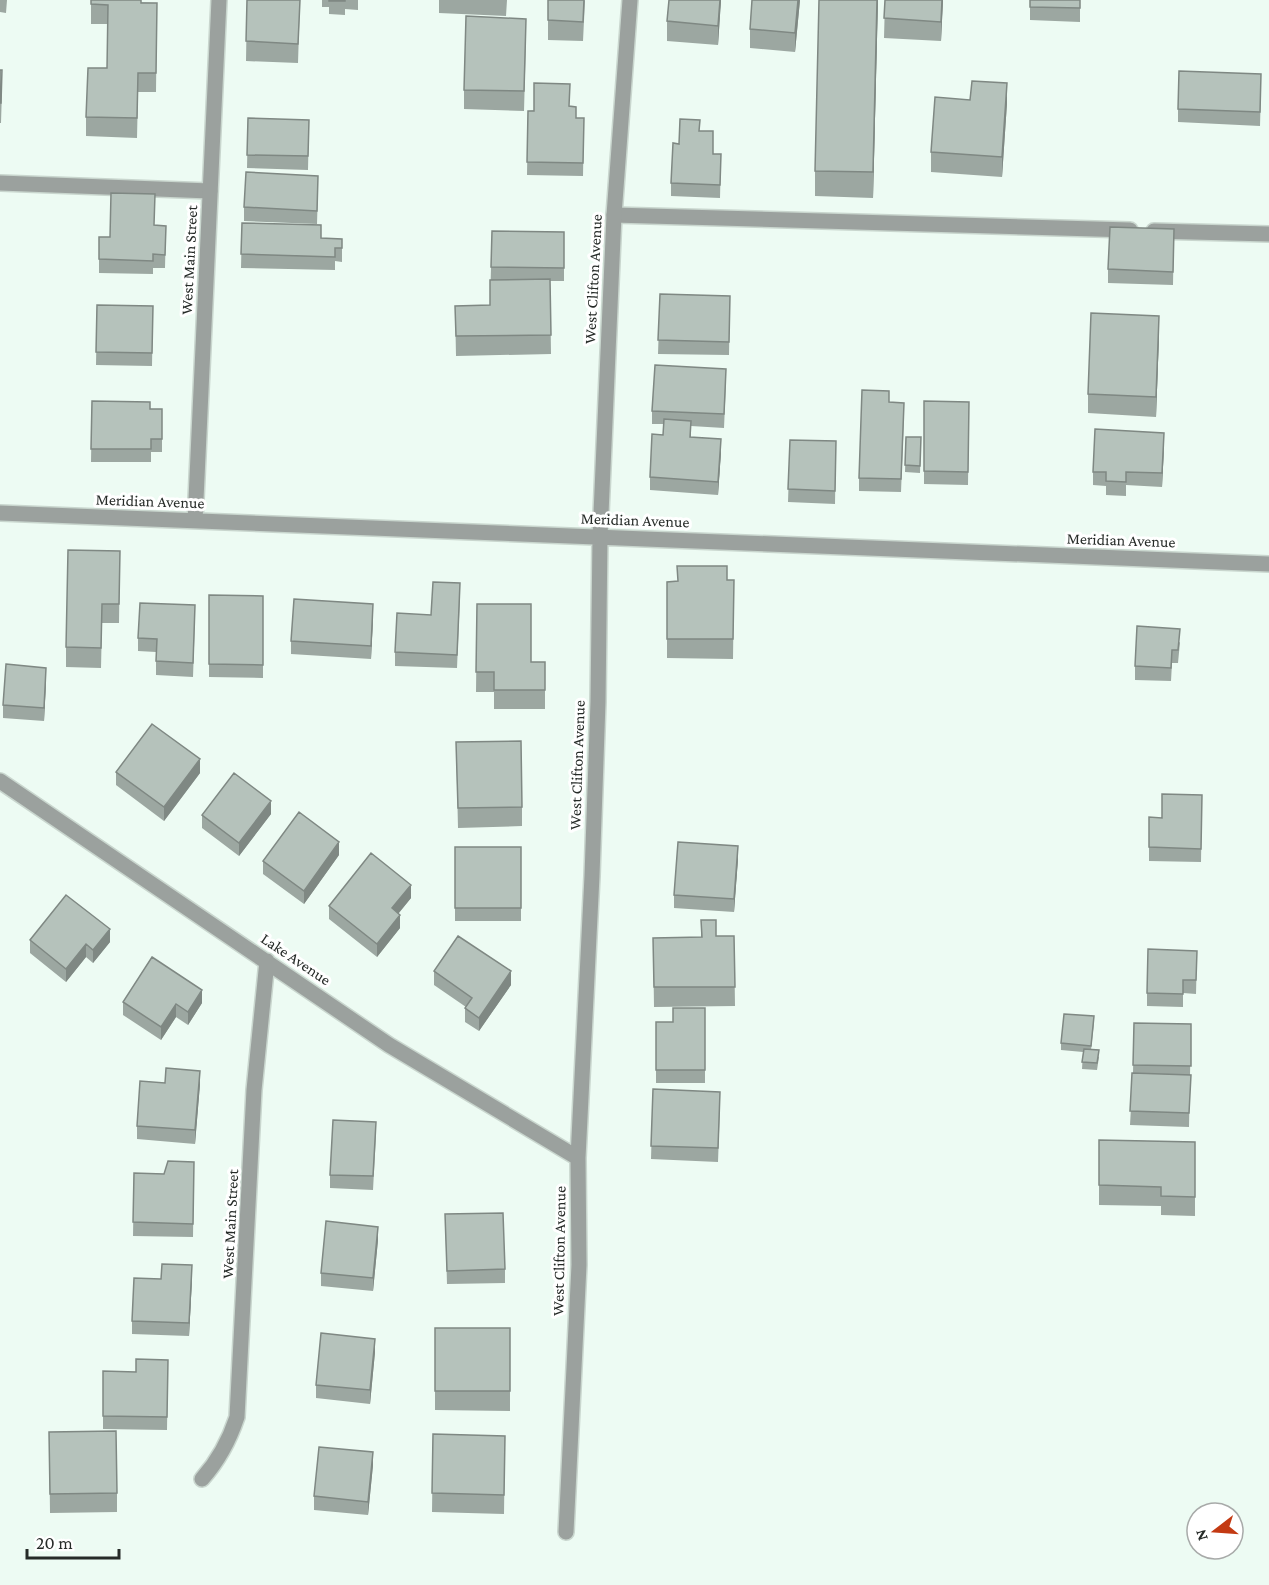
<svg xmlns="http://www.w3.org/2000/svg" width="1269" height="1585" font-family="'Crimson Pro',serif">
  <rect width="100%" height="100%" fill="#edfbf3"/>
  <g fill="none" stroke-linecap="round" stroke-linejoin="round">
    <defs>
      <path id="lane" d="M0,183L210,191
        M614,215L1130,230
        M1154,231L1269,234"/>
      <path id="street" d="M0,513L1269,564
        M195,521L219,0
        M0,781L389,1045L578,1158
        M202,1479C219,1460 229,1441 237,1417L254,1090L267,961
        M566,1532L579,1265L578,1158L592,876L598,702L600,537L614,215L630,0"/>
    </defs>
    <use href="#lane" stroke="#c9d6ce" stroke-width="18"/>
    <use href="#street" stroke="#c9d6ce" stroke-width="18"/>
    <use href="#lane" stroke="#9ba19e" stroke-width="15"/>
    <use href="#street" stroke="#9ba19e" stroke-width="15"/>
  </g>
  <path fill="#9ca7a1" d="M0,0H7L6,13L0,12Z
    M91,0L157,3L156,92H138L137,138L86,136V117L107,68L108,24H91Z
    M247,0H300L298,63L246,61Z
    M322,0H358V10L345,9V15L329,14V7H322Z
    M439,0H507L506,16L439,13Z
    M585,0L583,41L548,40V20Z
    M669,0H721L718,45L667,41V21Z
    M752,0H800L795,52L750,48V29Z
    M878,0L873,198L815,196V171Z
    M885,0H943L941,41L884,38Z
    M1030,0H1080V22L1030,20Z
    M526,38L524,111L464,109V90Z
    M0,70L2,90L1,123H0Z
    M1261,88L1260,126L1178,122V109Z
    M1007,103L1002,177L931,172V152Z
    M570,106L576,118H584L583,176L527,175L528,111Z
    M248,118L309,120L308,170L247,168Z
    M700,131L713,154H721L720,198L671,196V183L679,144Z
    M318,189L317,224L244,221V207Z
    M242,223L321,238L342,239V262L335,261V270L241,268Z
    M154,225L166,226L165,268H153V274L99,273V237H110Z
    M1174,229L1173,285L1108,283V269Z
    M492,231L564,232V281H550L551,354L456,356L455,306L490,305Z
    M660,294L730,296L729,355L658,354Z
    M97,305L153,306L152,366L96,365Z
    M1159,335L1156,417L1088,413V394Z
    M726,382L724,428L691,426V437L721,452L718,495L650,490V477L663,435L664,424H652V411Z
    M92,401L150,409H162V452H151V462H91Z
    M924,401L969,402L968,485L924,484Z
    M889,402L904,416L901,492L859,491V478Z
    M906,437H921L920,473L905,472Z
    M790,440L836,441L835,504L788,502Z
    M1164,446L1162,487L1126,485V496L1106,495V486L1093,485V472Z
    M120,551L119,623H102L101,668L66,667V647Z
    M727,580H734L733,659L667,658V582Z
    M209,595L263,596V678L209,677Z
    M460,596L457,668L395,666V652L431,615Z
    M477,604L531,662H545V709H494V692H476Z
    M373,617L371,659L291,654V641Z
    M195,618L193,677L156,675V652L138,651V638Z
    M1180,642L1178,663H1172L1171,681L1135,680V666Z
    M46,681L44,721L3,718V705Z
    M456,742L522,807V826L458,828Z
    M116,772L200,773L164,821L116,785Z
    M1202,795L1201,862L1149,861V817L1162,818Z
    M271,814L239,856L202,828V815Z
    M455,847H521V921H455Z
    M339,855L304,904L263,874V861Z
    M738,859L734,912L674,908V895Z
    M411,898L399,913L400,928L377,957L329,919V906Z
    M701,920L716,936H734L735,1006L654,1007L653,938L701,937Z
    M30,940L110,942L93,963L86,957L66,982L30,953Z
    M1197,951L1196,994L1183,993V1007L1147,1006V993Z
    M434,971L511,985L479,1031L465,1022V1008L466,1007L434,985Z
    M123,1002L202,1003L188,1025L176,1017L161,1040L123,1015Z
    M705,1008V1083H656V1022H673Z
    M1094,1023L1091,1050L1099,1057L1097,1070L1082,1069L1083,1052L1061,1050V1043Z
    M1134,1023L1191,1024L1189,1127L1130,1125L1133,1073Z
    M165,1083L200,1084L195,1144L137,1139V1126Z
    M653,1089L720,1105L718,1162L651,1159Z
    M376,1135L373,1190L330,1188V1175Z
    M1099,1140L1195,1142V1216L1161,1215V1206L1099,1205Z
    M194,1162L193,1237L133,1236L134,1173L164,1174Z
    M445,1214L505,1269V1283L447,1284Z
    M378,1240L373,1291L321,1286V1273Z
    M192,1278L189,1336L132,1334V1321L161,1279Z
    M435,1328H510V1411L435,1410Z
    M375,1352L370,1404L316,1398V1385Z
    M168,1360L167,1430L103,1429V1371L136,1372Z
    M49,1432L117,1493V1512L50,1513Z
    M433,1434L505,1436L504,1514L432,1512Z
    M373,1465L368,1515L314,1510V1496Z"/>
  <path fill="#7f8883" d="M720,0H721L718,45V26Z
    M798,0H800L795,52V33Z
    M877,0H878L873,198V172Z
    M942,0H943L941,41V22Z
    M1007,83V103L1002,177V157Z
    M1159,316V335L1156,417V397Z
    M1164,433V446L1162,487V473Z
    M721,439V452L718,495V482Z
    M373,604V617L371,659V646Z
    M46,668V681L44,721V708Z
    M200,759V773L164,821V807Z
    M271,801V814L239,856V843Z
    M339,842V855L304,904V891Z
    M738,846V859L734,912V899Z
    M411,885V898L392,921V908Z
    M400,915V928L377,957V944Z
    M110,929V942L93,963V950Z
    M86,944V957L66,982V969Z
    M511,971V985L479,1031V1018Z
    M202,990V1003L188,1025V1012Z
    M176,1004V1017L161,1040V1027Z
    M200,1071V1084L195,1144V1130Z
    M378,1227V1240L373,1291V1278Z
    M192,1265V1278L189,1336V1323Z
    M375,1339V1352L370,1404V1390Z
    M373,1452V1465L368,1515V1502Z"/>
  <path fill="#b5c2bb" stroke="#7f8883" stroke-width="1.5" d="M91,0H141V3H157L156,73H138L137,118L86,117L88,68H107L108,5L91,4Z
    M247,0H300L298,44L246,41Z
    M329,0H345V1H329Z
    M548,0H584L583,22L548,20Z
    M669,0H720L718,26L667,21Z
    M752,0H798L795,33L750,29Z
    M819,0H877L873,172L815,171Z
    M885,0H942L941,22L884,18Z
    M1030,0H1080V8L1030,7Z
    M466,16L526,19L524,91L464,90Z
    M0,70H2L1,103H0Z
    M1179,71L1261,74L1260,112L1178,109Z
    M972,81L1007,83L1002,157L931,152L935,97L970,100Z
    M534,83L570,84L569,106L576,107V118H584L583,163L527,162L528,111H534Z
    M248,118L309,120L308,156L247,155Z
    M680,119L700,120L699,131H713V154H721L720,185L671,183L673,143L679,144Z
    M246,172L318,176L317,211L244,207Z
    M111,193L155,194L154,225L166,226L165,255L153,254V261L99,259V237H110Z
    M242,223L321,225V238L342,239V248H335V257L241,254Z
    M1110,227L1174,229L1173,272L1108,269Z
    M492,231L564,232V268L491,267Z
    M550,279L551,335L456,336L455,306L490,305V280Z
    M660,294L730,296L729,342L658,340Z
    M97,305L153,306L152,353L96,352Z
    M1091,313L1159,316L1156,397L1088,394Z
    M655,365L726,369L724,414L652,411Z
    M862,390L889,391V402L904,403L901,479L859,478Z
    M92,401L150,402V409H162V439H151V449H91Z
    M924,401L969,402L968,472L924,471Z
    M664,419L691,421L690,437L721,439L718,482L650,477L652,434L663,435Z
    M1095,429L1164,433L1162,473L1126,472V482L1106,481V472H1093Z
    M906,437H921L920,466L905,465Z
    M790,440L836,441L835,491L788,489Z
    M68,550L120,551L119,604H102L101,648L66,647Z
    M677,566H727V580H734L733,639H667V582L678,581Z
    M433,582L460,583L457,655L395,652L397,613L431,615Z
    M209,595L263,596V665L209,664Z
    M294,599L373,604L371,646L291,641Z
    M140,603L195,605L193,663L156,661L157,639L138,638Z
    M477,604H531V662H545V690H494V672H476Z
    M1137,626L1180,629L1178,650H1172L1171,668L1135,666Z
    M6,664L46,668L44,708L3,705Z
    M152,724L200,759L164,807L116,772Z
    M521,741L522,807L458,808L456,742Z
    M234,773L271,801L239,843L202,815Z
    M1162,794L1202,795L1201,849L1149,847V817L1162,818Z
    M299,812L339,842L304,891L263,861Z
    M678,842L738,846L734,899L674,895Z
    M455,847H521V908H455Z
    M371,853L411,885L392,908L400,915L377,944L329,906Z
    M66,895L110,929L93,950L86,944L66,969L30,940Z
    M701,920H716V936H734L735,987H654L653,938L702,937Z
    M458,936L511,971L479,1018L465,1008L472,998L434,971Z
    M1148,949L1197,951L1196,980H1183V994L1147,993Z
    M152,957L202,990L188,1012L176,1004L161,1027L123,1002Z
    M673,1008H705V1070H656V1022H673Z
    M1064,1014L1094,1016L1091,1046L1061,1043Z
    M1134,1023L1191,1024V1066L1133,1065Z
    M1084,1049L1099,1050L1097,1063L1082,1062Z
    M166,1068L200,1071L195,1130L137,1126L140,1081L165,1083Z
    M1132,1073L1191,1075L1189,1113L1130,1111Z
    M653,1089L720,1092L718,1148L651,1146Z
    M333,1120L376,1122L373,1176L330,1175Z
    M1099,1140L1195,1142V1197L1161,1196V1187L1099,1185Z
    M168,1161L194,1162L193,1224L133,1222L134,1173L164,1174Z
    M503,1213L505,1269L447,1271L445,1214Z
    M326,1221L378,1227L373,1278L321,1273Z
    M162,1264L192,1265L189,1323L132,1321L134,1278L161,1279Z
    M435,1328H510V1391H435Z
    M321,1333L375,1339L370,1390L316,1385Z
    M136,1359L168,1360L167,1417L103,1416V1371L136,1372Z
    M116,1431L117,1493L50,1494L49,1432Z
    M433,1434L505,1436L504,1495L432,1493Z
    M319,1447L373,1452L368,1502L314,1496Z"/>
  <g text-anchor="middle" dominant-baseline="central" stroke-width="6" stroke-linejoin="round" paint-order="stroke">
    <g font-size="16" fill="#262b28" stroke="#fff">
      <text transform="translate(189 260) rotate(-87)">West Main Street</text>
      <text transform="translate(593 279) rotate(-87)">West Clifton Avenue</text>
      <text transform="translate(150 501) rotate(2)">Meridian Avenue</text>
      <text transform="translate(635 520) rotate(2)">Meridian Avenue</text>
      <text transform="translate(1121 540) rotate(2)">Meridian Avenue</text>
      <text transform="translate(577 765) rotate(-88)">West Clifton Avenue</text>
      <text transform="translate(296 959) rotate(34)">Lake Avenue</text>
      <text transform="translate(230 1224) rotate(-87)">West Main Street</text>
      <text transform="translate(559 1251) rotate(-89)">West Clifton Avenue</text>
    </g>
  </g>
  <g transform="translate(1215 1531) rotate(253)"><circle r="28" fill="#ffffff" stroke="#a8aaa9" stroke-width="1.5"/>
  <path d="M0-4.5L10 22L0 15L-10 22Z" fill="#c33a13"/>
  <text y="-9" font-size="16" font-weight="bold" text-anchor="middle" fill="#262b28">N</text>
  </g>
  <path d="M27 1549v9h92v-9" fill="none" stroke="#262b28" stroke-width="3"/>
  <text x="36" y="1549" font-size="18" fill="#262b28" stroke="#ffffff" stroke-width="4.5" paint-order="stroke">20 m</text>
</svg>
